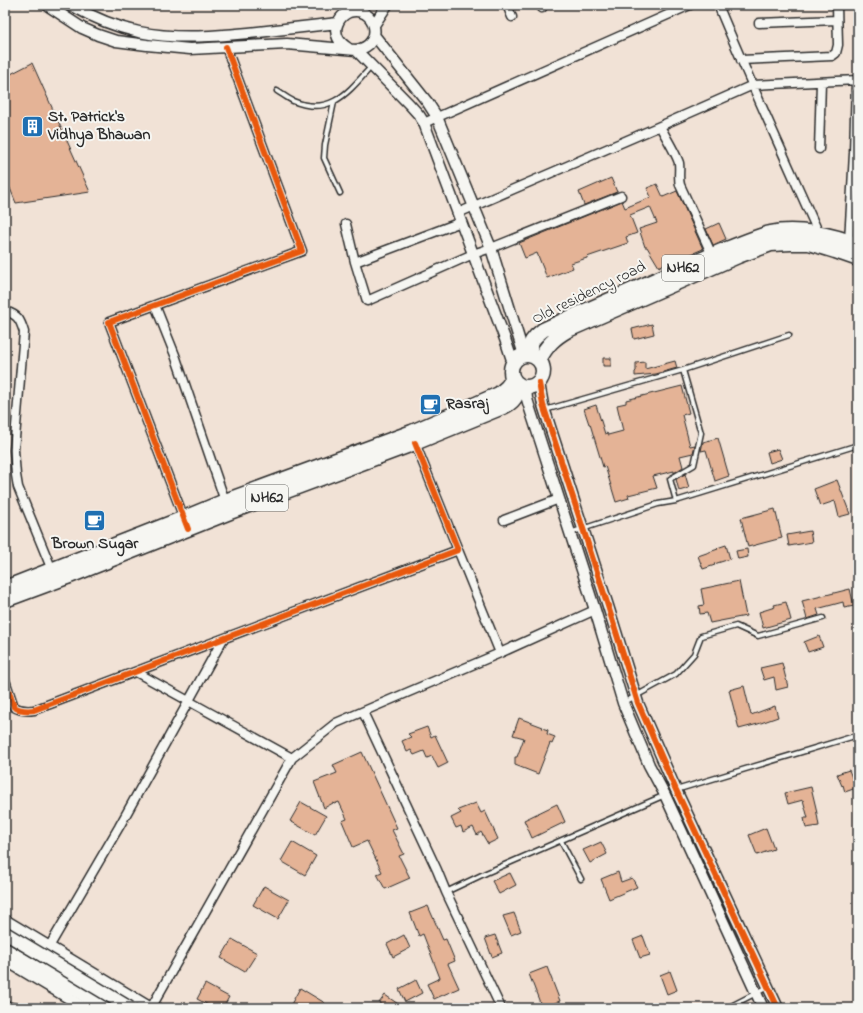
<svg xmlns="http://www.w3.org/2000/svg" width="863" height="1013" font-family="'Indie Flower',sans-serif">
  <rect width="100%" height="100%" fill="#f1e2d6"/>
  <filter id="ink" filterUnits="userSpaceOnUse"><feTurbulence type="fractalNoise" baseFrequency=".025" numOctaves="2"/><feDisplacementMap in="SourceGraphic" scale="8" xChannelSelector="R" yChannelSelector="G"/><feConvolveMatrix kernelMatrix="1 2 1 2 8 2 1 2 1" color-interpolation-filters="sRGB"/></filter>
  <g filter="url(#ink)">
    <path fill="#e4b396" stroke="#2b2b2b" d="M32,63L90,192L16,203L5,176V77Z
      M611,178L617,192L584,205L579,192Z
      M657,184L663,197L677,191L703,249L675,261L674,258L659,267L647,247H645L639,229L657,223L650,207L630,215L637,233L626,237L628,243L587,257V258L571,263L573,268L547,278L537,253L525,258L519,243L622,201L625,208L651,197L647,188Z
      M719,223L726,239L713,245L706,229Z
      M652,324L654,334L634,339L632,329Z
      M603,358H611V366H603Z
      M675,361L677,368L656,374L635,376V372L636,371V363L645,362V369Z
      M682,386L689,413L682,415L690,446L695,445L693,453L680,456L683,467L674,473V471L653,476L657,488L628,495L629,498L616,502L605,466L603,467L590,424H589L584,409L596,405L605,434L607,433L608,435L623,431L617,405L626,403V400Z
      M718,438L729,476L715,481L706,450L701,451L703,442Z
      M778,449L782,459L770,463L767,452Z
      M685,474L689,488L679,491L676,479Z
      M837,480L850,514L839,517L835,501L820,506L814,489Z
      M775,509L782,538L748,547L741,518Z
      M810,531L812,542L789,546L787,535Z
      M726,545L730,559L714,564L715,565L703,569L698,556L718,549L717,548Z
      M747,549L748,557L738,559L736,551Z
      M739,581L746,616L710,623L707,613L700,614L699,606L704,605L701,589Z
      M850,589L854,606L844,608L843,602L817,609L819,615L807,619L802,601Z
      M786,602L791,620L763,628L759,612L775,607L774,605Z
      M819,636L823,647L808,652L804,642Z
      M782,663L788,687L776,690L774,677L764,680L760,668Z
      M744,686L751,715L775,706L778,717L758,724L739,729L729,690Z
      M519,718L543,727L542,728L548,730L547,734L555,737L552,744L550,743L538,774L515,765V757H517L524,738L513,735Z
      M427,727L431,737L435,735L448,763L438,768L432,756L427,758L424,751L414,755L411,750L407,752L402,741L411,737L408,734Z
      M362,752L397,828L392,830L404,854L399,856L410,878L385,889L377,874L382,872L367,841L353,847L342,821L347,819L339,802L334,804L333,803L324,808L314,782L337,773L333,765Z
      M849,770L856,788L845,792L843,785L842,786L837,774Z
      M811,787L816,808L819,826L806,828L804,818H808L803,800L788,804L785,793Z
      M301,802L326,816L315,835L290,821Z
      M476,803L481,813L485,811L498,839L488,844L481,832L477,835L473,827L463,832L461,826L456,828L451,818L461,813L458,810Z
      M557,804L565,822L532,838L524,820Z
      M766,828L774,849L757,855L749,835Z
      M292,842L316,856L305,875L281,861Z
      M601,842L607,854L590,863L583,850Z
      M618,872L621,882L632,878L637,887L609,899L601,879Z
      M510,873L516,885L499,894L492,881Z
      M264,886L289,900L278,919L253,905Z
      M428,906L443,940L446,939L455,961L448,964L459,988L434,999L427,984L440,978L423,934L419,936L410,913Z
      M514,913L521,931L511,935L503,916Z
      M404,935L410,948L393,957L387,944Z
      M495,935L502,953L492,957L485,938Z
      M643,936L650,955L640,958L633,940Z
      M232,939L257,953L245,972L221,958Z
      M547,967L560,1001L542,1008L529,974Z
      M670,971L677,990L667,994L660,975Z
      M416,980L422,993L405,1002L399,989Z
      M205,984L229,997L223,1008H214L197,999Z
      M300,988L325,1003L322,1008H289Z
      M385,995L404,1008H380L382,1005L379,1003Z"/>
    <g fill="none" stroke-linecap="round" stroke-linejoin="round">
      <defs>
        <path id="service" d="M277,91C282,94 287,98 293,101C331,117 349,91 372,66
          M334,102L325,145L324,158L340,193
          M545,410L683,370L789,335
          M676,501L670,479L694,465L701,433L683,370
          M570,533L658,504L676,501L858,445
          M623,703L676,674L694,654L701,636L736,626L758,636L823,618
          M676,790L858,735
          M561,841L581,879
          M446,892L486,873L665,795
          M5,1004L27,1008
          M727,1008L768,987"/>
        <path id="minor" d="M507,5L512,17
          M540,5L542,8
          M718,5C750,82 785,158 819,234
          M759,23L837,20
          M741,60L832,56L836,53L838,45L837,5
          M424,123L690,5
          M660,126C665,136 676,153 679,163C680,170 678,178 680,185L712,255
          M819,149L821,82
          M458,213L660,126L753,85L858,80
          M346,224L355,262L367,301L473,254L491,248L621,196
          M849,241L854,153L856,81
          M355,262L461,222
          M155,305L175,355L225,501
          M5,311C18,315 20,319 24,332L14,450L16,475L18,487L52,570
          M504,520L559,499
          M185,521L109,322L302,251L226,47
          M458,550L500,653
          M136,672L292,758L336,723L500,653L595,610
          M5,680L14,707C21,711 27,711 34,710L458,550L415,443
          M363,712L437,870L446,892L501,1008
          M49,947L119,827L223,639
          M151,1008L292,758"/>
        <path id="tertiary" d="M47,5L82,28L98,35L116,41L147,45L190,49L287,44L356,50C387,45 375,4 349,12C339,16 333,28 338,38C340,43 345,46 349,49
          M71,5C92,17 115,27 139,32C178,40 219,36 258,32C285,29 311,26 338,23
          M374,25L387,5
          M374,35L428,103L437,117L491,248L524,355
          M356,50L410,105L419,115L424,123L505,339L513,363
          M539,383L543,405L608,606L638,703L676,790L778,1008
          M526,387L527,399L530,409L595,610L623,703L649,765L665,795L763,1008
          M5,920L151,1008
          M5,960L85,1008"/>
        <path id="secondary" d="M5,949L106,1008"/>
        <path id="trunk" d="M511 371a16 16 0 1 1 32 0a16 16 0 1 1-32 0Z
          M528,355L532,341L536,336L543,330L569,318L712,255C727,249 741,243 755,238C760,236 765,234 770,233C796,227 834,235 858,245
          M539,360C547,345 554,338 568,330L738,256L771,244L791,243H809L835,251L858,259
          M5,588L184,518L225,501L412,432L499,394L507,387L513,379
          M5,600L67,577L230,512L415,443L503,407C514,402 516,397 520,386"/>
      </defs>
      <use href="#service" stroke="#2b2b2b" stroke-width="7"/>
      <use href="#minor" stroke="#2b2b2b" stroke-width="11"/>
      <use href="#tertiary" stroke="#2b2b2b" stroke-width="13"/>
      <use href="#secondary" stroke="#2b2b2b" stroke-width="15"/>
      <use href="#trunk" stroke="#2b2b2b" stroke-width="17"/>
      <use href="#service" stroke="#f6f6f2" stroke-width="4"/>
      <use href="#minor" stroke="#f6f6f2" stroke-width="8"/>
      <use href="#tertiary" stroke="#f6f6f2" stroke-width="10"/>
      <use href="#secondary" stroke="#f6f6f2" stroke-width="12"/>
      <use href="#trunk" stroke="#f6f6f2" stroke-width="14"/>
      <defs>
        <path id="secondary-bridge" d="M5,933L130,1008"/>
      </defs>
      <use href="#secondary-bridge" stroke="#2b2b2b" stroke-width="15" stroke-linecap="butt"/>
      <use href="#secondary-bridge" stroke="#f6f6f2" stroke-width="12"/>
      <defs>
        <path id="cycleway" d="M539,383L543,405L608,606L638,703L676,790L778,1008
          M188,529L109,322L302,251L226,47
          M5,680L14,707C21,711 27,711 34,710L458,550L415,443"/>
      </defs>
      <use href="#cycleway" stroke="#f6f6f2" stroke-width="8"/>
      <use href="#cycleway" stroke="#e8590c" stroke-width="6"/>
    </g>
  </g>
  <defs>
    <symbol id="building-square" viewBox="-11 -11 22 22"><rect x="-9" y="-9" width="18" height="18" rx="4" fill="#1f6fb2" stroke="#f6f6f2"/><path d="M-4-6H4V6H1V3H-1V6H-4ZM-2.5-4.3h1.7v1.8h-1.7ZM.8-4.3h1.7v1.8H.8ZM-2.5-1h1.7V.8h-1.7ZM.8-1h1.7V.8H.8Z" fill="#fff"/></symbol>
    <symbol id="cafe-square" viewBox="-11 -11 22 22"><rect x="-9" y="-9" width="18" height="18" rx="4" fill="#1f6fb2" stroke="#f6f6f2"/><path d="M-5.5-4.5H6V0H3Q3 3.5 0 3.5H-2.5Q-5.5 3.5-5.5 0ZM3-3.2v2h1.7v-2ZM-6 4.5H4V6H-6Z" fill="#fff"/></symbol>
  </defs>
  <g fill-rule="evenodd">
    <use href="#building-square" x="20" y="114" width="25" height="25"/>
    <use href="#cafe-square" x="418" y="392" width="25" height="25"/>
    <use href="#cafe-square" x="82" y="508" width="25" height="25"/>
  </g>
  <g text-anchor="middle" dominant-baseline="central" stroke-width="4" stroke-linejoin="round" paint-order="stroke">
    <g fill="#f6f6f2" stroke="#686867" stroke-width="1">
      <rect x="662" y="255" width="42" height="26" rx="3"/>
      <rect x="246" y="485" width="42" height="26" rx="3"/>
    </g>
    <g font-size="15" font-weight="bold" fill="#2b2b2b">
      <text x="683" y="268">NH62</text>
      <text x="267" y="498">NH62</text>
    </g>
    <g font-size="16" font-weight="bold" fill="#2b2b2b" stroke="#f6f6f2" text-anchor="start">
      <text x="48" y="117">St. Patrick's<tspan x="48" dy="18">Vidhya Bhawan</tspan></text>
      <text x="446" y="404">Rasraj</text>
      <text x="95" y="544" text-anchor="middle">Brown Sugar</text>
    </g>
    <g font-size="16" fill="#2b2b2b" stroke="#f6f6f2">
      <text transform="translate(589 293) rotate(-26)">Old residency road</text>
    </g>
  </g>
  <rect width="863" height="1013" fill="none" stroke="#f6f6f2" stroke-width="20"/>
  <rect x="10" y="10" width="843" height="993" fill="none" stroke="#2b2b2b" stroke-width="1.5" filter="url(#ink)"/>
</svg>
